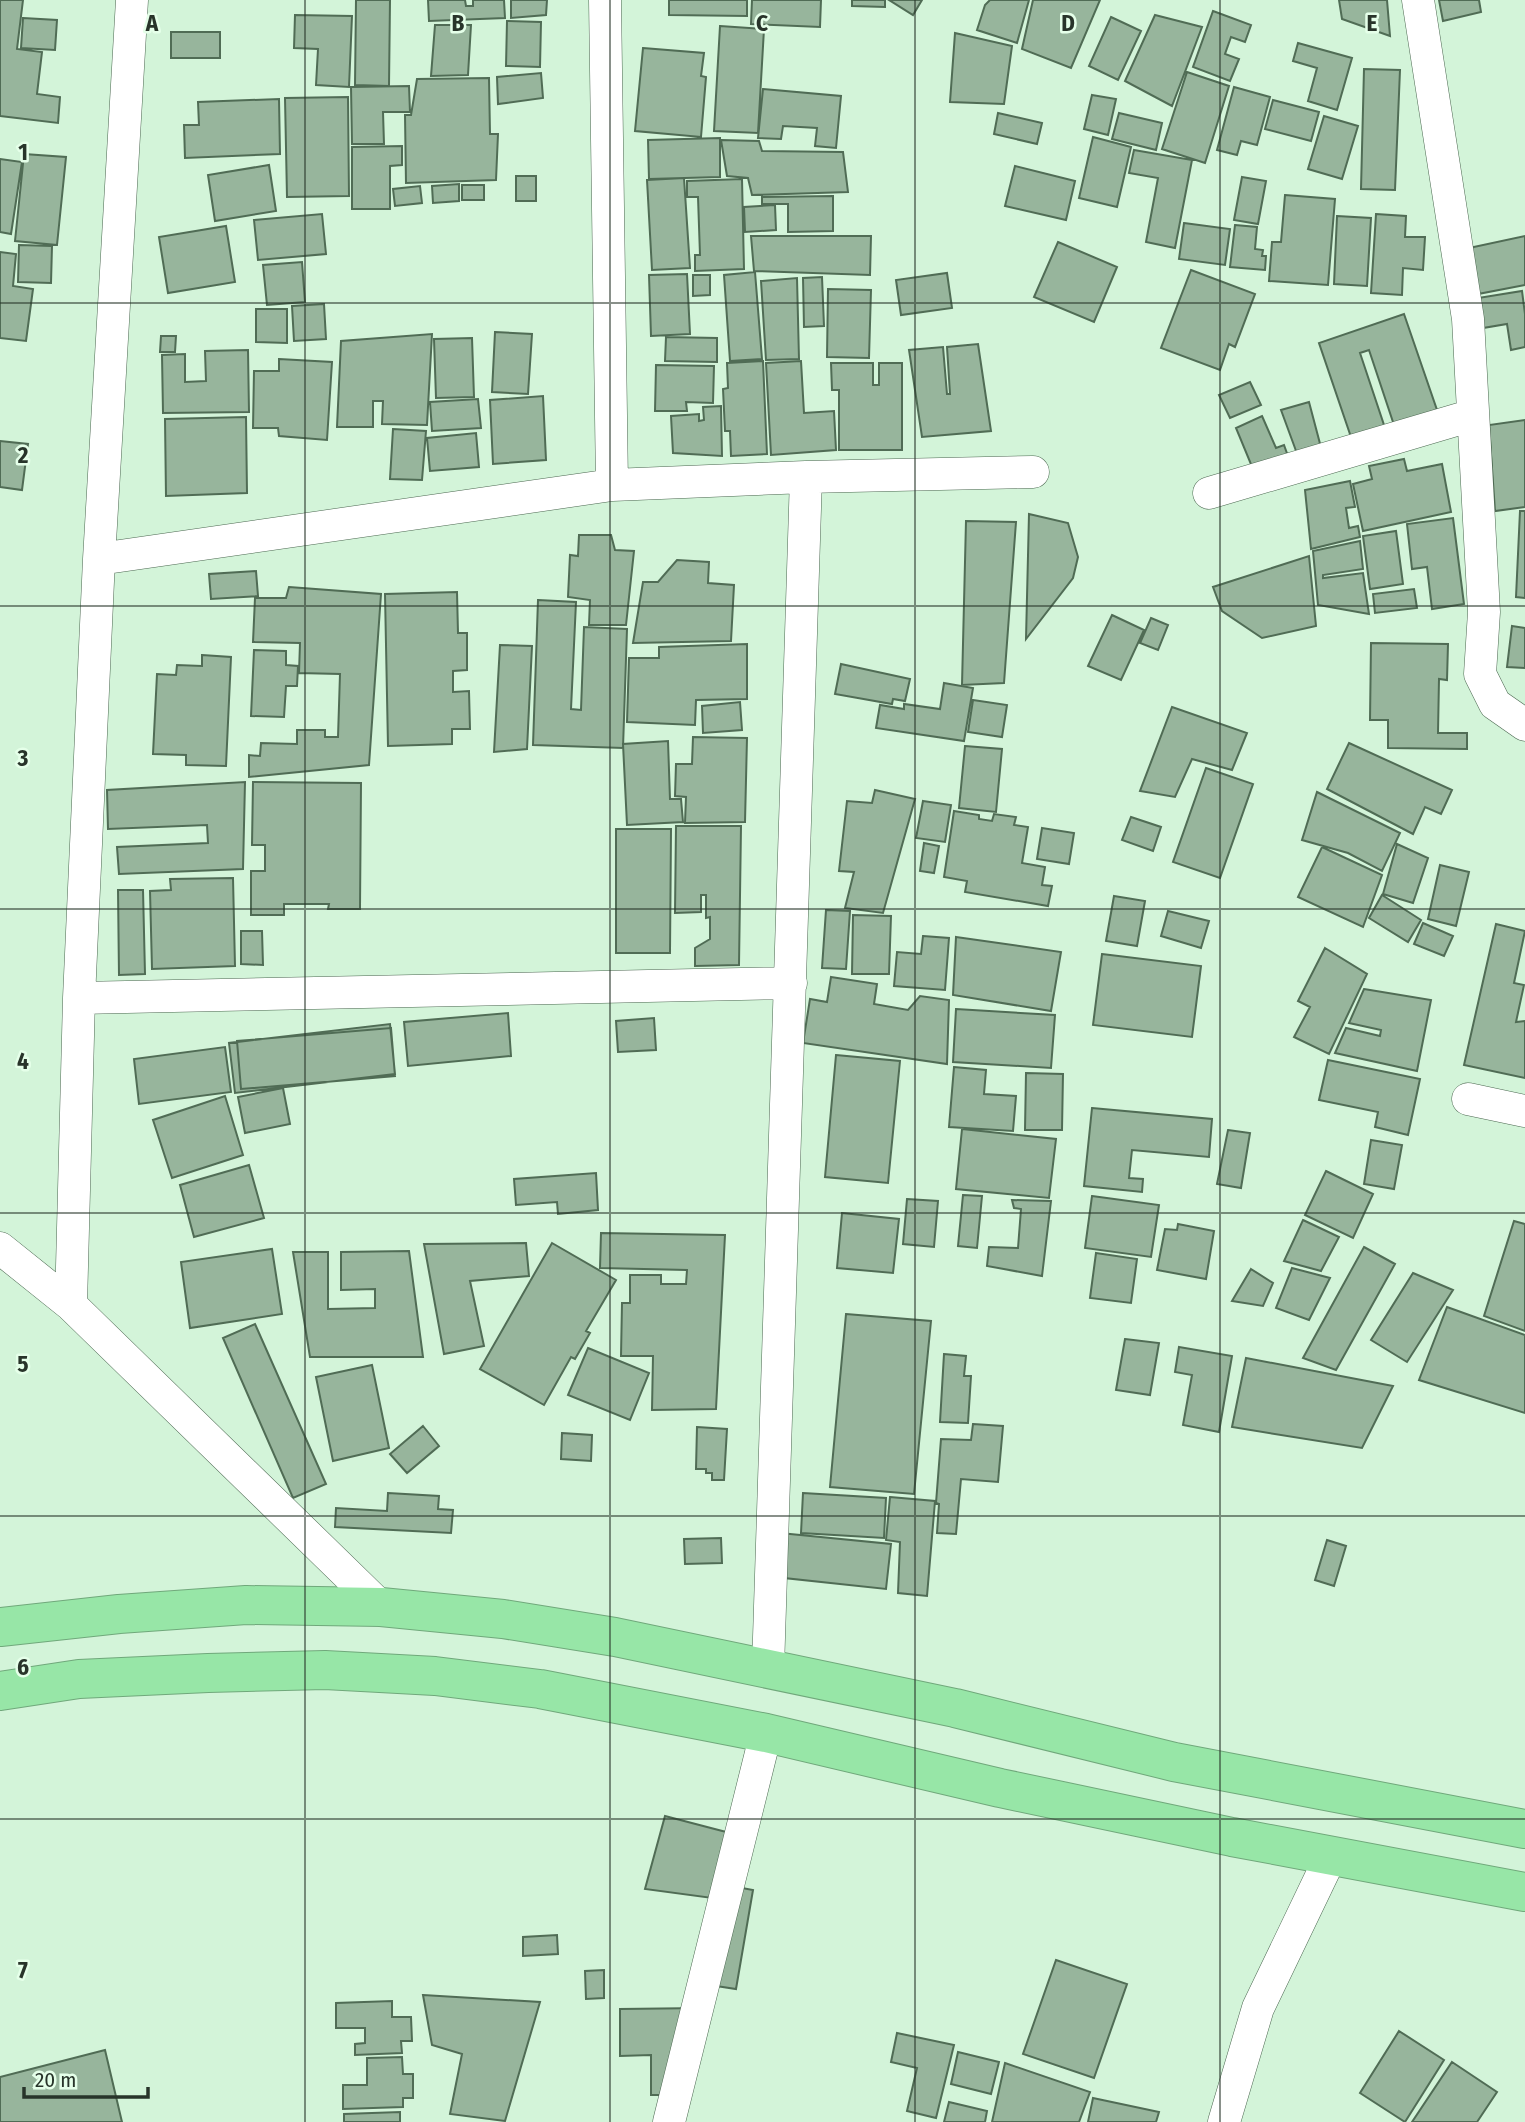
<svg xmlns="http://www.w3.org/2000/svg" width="1525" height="2122" font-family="'Fira Sans Condensed',sans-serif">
  <rect width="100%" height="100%" fill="#d3f4d9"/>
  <path fill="#97b59c" stroke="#506c55" stroke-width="2" d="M0,0H23L17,49L42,52L37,94L60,97L58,123L0,116Z
    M356,0H390L389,86L355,85Z
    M428,0H465L466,6H473V0H504L505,18L429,21Z
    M511,0H547L546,15L511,18Z
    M669,0H747V16L669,15Z
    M752,0H821L820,27L751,24Z
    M852,0H885V7L852,6Z
    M889,0H922L913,15Z
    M990,0H1029L1017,43L977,30L985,5Z
    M1033,0H1100L1071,68L1022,49Z
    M1339,0H1387L1390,36L1342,19Z
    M1439,0H1479L1481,12L1443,21Z
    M1213,11L1251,25L1245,42L1231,37L1225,54L1239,59L1230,81L1193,67Z
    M295,15L352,16L349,87L316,85L318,49L294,48Z
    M1155,15L1202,27L1172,106L1125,81Z
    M1111,17L1141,31L1118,80L1089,66Z
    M23,18L57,20L55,50L21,48Z
    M507,21L541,22L540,67L506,66Z
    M435,25H471L468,75L431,76Z
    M720,26L764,29L758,133L714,131Z
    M171,32H220V58H171Z
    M955,33L1012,46L1004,104L950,102Z
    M1298,43L1352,58L1337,110L1308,101L1317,68L1293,61Z
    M643,48L704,53L701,76L706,77L701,137L635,131Z
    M1364,69L1400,70L1395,190L1361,189Z
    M1187,72L1229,86L1205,163L1162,149Z
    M541,73L543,98L498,104L497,77Z
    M489,78L490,134H498L496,180L406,183L405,115H411L417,79Z
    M409,86L410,112H383L384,144H352L351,87Z
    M1234,87L1270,97L1257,145L1241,141L1237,155L1217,150Z
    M763,89L841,96L836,148L815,146L817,128L783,126L781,139L758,138Z
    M1092,95L1116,99L1108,135L1084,129Z
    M348,97L349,196L287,197L285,98Z
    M279,99L280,154L185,158L184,125H199L198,102Z
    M1273,100L1319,112L1311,141L1265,129Z
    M998,113L1042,123L1037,144L994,134Z
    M1119,113L1162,123L1156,150L1112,139Z
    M1324,116L1358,126L1342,179L1308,169Z
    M1093,137L1131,147L1117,207L1079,198Z
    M720,138V177L649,179L648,140Z
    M721,140L759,141L762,151L843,152L848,192L752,195L748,178L727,176Z
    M402,146V165L390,166V209H352V147Z
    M1134,150L1192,160L1175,248L1146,242L1158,178L1129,173Z
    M24,154L66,157L57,245L15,241Z
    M0,159L22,162L11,234L0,232Z
    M269,165L276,211L215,221L208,175Z
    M1015,166L1075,181L1066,220L1005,206Z
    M516,176H536V201H516Z
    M1242,177L1266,181L1258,224L1234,220Z
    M684,178L690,268L652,270L647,180Z
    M742,179L744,269L695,271V255H700L698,197H687V181Z
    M459,184V201L433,203L432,186Z
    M462,185H484V200H462Z
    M420,186L422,203L395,206L393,189Z
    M1285,195L1335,199L1328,285L1269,281L1272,242H1281Z
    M833,196V231L788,232V204H762V197Z
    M775,205L776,230L745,232L744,207Z
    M322,214L326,254L258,260L254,220Z
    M1376,214L1406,216L1405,237H1425L1423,270L1403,268L1402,295L1371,293Z
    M1337,216L1371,218L1367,286L1334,284Z
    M1184,223L1230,229L1225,265L1179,259Z
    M1235,225L1257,227L1255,249L1263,250L1262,256H1266L1265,270L1230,267Z
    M226,226L235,282L168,293L159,237Z
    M751,236H871L870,275L754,271Z
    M1525,236V285L1478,294L1469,248Z
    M1058,242L1117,267L1094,322L1034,297Z
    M19,245L52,246L51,283L18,282Z
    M0,252L16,254L13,286L33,289L26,341L0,338Z
    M302,262L305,302L267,305L263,265Z
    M1191,270L1255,294L1235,347L1229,344L1220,370L1161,348Z
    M755,272L762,359L730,361L724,275Z
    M947,273L952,308L901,315L896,280Z
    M687,274L690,334L651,336L649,275Z
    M693,275H710V295L693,296Z
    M822,277L824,326L804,327L803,278Z
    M797,278L799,359L766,360L761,281Z
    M828,289L871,290L869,358L827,357Z
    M1522,291L1525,314V347L1511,350L1507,324L1483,328L1478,298Z
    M324,304L326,339L294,341L292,306Z
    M256,309H287V343L256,342Z
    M1404,314L1437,410L1394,425L1369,350L1360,353L1385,428L1352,440L1319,343Z
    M495,332L532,334L528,394L492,392Z
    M432,334L427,425L382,424L383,401H373V427H337L341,341Z
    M161,336H176L175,352H160Z
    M666,337L717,338V362L665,361Z
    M472,338L474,397L436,398L434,339Z
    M978,344L991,431L922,437L909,350L943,347L947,394H950L947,347Z
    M248,350L249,412L163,413L162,355L185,354V382L206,381L205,351Z
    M279,359L332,362L327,440L279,436L278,428H253L254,371H279Z
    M763,361L767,454L731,456L730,431H725L723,389L728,388L727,363Z
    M801,361L804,413L834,411L836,450L771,455L766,363Z
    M831,363H873V385H879V363H902V450H839V390H832Z
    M656,365L714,366L713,403L686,402L687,411H655Z
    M1250,382L1261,405L1230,418L1219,395Z
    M543,396L546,460L493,464L490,400Z
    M478,399L481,428L432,431L430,402Z
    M1309,402L1323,455L1299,459L1281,410Z
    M721,406L722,456L673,453L671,416L699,414V421L704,420L703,407Z
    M1262,416L1276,448L1284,445L1289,459L1255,474L1236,428Z
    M246,417L247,493L166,496L165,419Z
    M1525,420V507L1495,511L1489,425Z
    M393,429L426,431L422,480L390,479Z
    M476,433L479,467L430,471L427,438Z
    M0,441L28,444L22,490L0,487Z
    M1404,459L1407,471L1442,464L1451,512L1363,531L1353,484L1372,479L1369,466Z
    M1350,481L1355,507L1346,508L1349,528L1358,526L1360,537L1311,549L1305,490Z
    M1520,511H1525V598L1516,597Z
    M1029,514L1068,523L1078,557L1073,578L1026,639Z
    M1453,518L1464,604L1432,609L1427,567L1412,569L1407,524Z
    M966,521L1016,522L1004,683L962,685Z
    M1396,531L1403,584L1370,589L1363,536Z
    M579,535H611L615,550L634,551L626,625H589L590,600L568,597L570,555L578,556Z
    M1360,541L1363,569L1323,575V578L1363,573L1369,614L1318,605L1313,551Z
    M1309,556L1316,626L1262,638L1222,611L1213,587Z
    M677,560L709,562L708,583L734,585L731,641L633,643L643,582H658Z
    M256,571L258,596L211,599L209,574Z
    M289,587L381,594L369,765L249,777V755L260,756L261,743L297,744V730H325V737H338L340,674L299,673L300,643L253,642L255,598H286Z
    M1414,589L1417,608L1375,613L1373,594Z
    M457,592L458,633H467V670L453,671V692L469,691L470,729H452V744L388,746L385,594Z
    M538,600L576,602L571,709L581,710L584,627L627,629L623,748L533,745Z
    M1112,615L1144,630L1121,680L1088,666Z
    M1151,618L1168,625L1158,650L1140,643Z
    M1512,626L1525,628V668L1507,667Z
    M1371,643L1448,644L1447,680L1439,679L1438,733H1467V749L1388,748V720H1370Z
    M747,644V699L696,700L695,725L627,722L629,658H659V647Z
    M500,645L532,646L527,749L494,752Z
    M254,650L286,651V665L298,666L297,686H286L284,717L251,716Z
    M202,655L231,657L226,766L186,765V755L153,754L157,674L176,675L177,665L202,666Z
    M841,664L910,679L905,701L893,699L892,704L835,694Z
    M944,683L973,688L964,741L876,728L880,705L904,709V704L940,709Z
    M973,700L1007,705L1002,737L968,732Z
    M740,702L742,730L703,733L702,706Z
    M1172,707L1247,733L1232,770L1192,759L1175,797L1140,791Z
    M693,737L747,738L745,822L685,823L686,797L675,796L676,764H692Z
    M668,741L670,799H681L683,822L627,825L623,744Z
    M1349,743L1452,790L1441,814L1425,807L1413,834L1327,789Z
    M965,746L1002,749L996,812L959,808Z
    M1206,768L1253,784L1220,878L1173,862Z
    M245,782L243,869L119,874L117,847L208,843L207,825L108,829L107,790Z
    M253,782L361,783L360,909H328L329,904H284V915H251V871H265V845H252Z
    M875,790L915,799L883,913L845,908L854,872L839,871L847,801L872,803Z
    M1317,792L1400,833L1382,871L1348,853L1302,840Z
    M923,801L951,805L945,842L916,838Z
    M954,811L979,815V819L992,821L994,814L1016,817L1014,825L1028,827L1022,863L1045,867L1042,885L1052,886L1048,906L965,892L967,881L944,877Z
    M1131,817L1161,827L1153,851L1122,840Z
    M676,826H741L739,965L695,966V948L710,939V917L706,918V895H701V912L675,913Z
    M1042,828L1074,833L1069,864L1037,859Z
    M616,829H671L670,953H616Z
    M924,843L939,846L934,873L920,871Z
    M1397,844L1428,858L1413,903L1383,894Z
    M1322,847L1382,875L1363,927L1298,897Z
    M1440,865L1469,872L1456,926L1428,919Z
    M233,878L235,966L152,969L150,891L171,890L170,879Z
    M118,890H143L145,974L119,975Z
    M1382,895L1421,920L1408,942L1369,918Z
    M1114,896L1145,901L1137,946L1106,941Z
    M826,910L850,911L846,969L822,968Z
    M1168,911L1209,921L1201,948L1161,936Z
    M853,915L891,916L889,974H852Z
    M1423,923L1453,936L1444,956L1414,944Z
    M1496,924L1525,931L1514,983L1524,985L1516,1022L1525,1021V1078L1464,1065Z
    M241,931H262L263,965L241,964Z
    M923,936L949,938L945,990L894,986L897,952L921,954Z
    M956,937L1061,952L1051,1011L953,995Z
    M1325,948L1367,974L1329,1054L1294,1037L1310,1007L1298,1001Z
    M1102,954L1201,966L1192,1037L1093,1025Z
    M831,977L877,984L874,1004L908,1010L920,996L949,1000L947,1064L803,1043L810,999L827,1002Z
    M1364,989L1431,1000L1417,1071L1335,1053L1346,1028L1380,1036L1381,1030L1349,1023Z
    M956,1009L1055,1015L1051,1068L953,1062Z
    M508,1013L511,1056L408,1066L404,1022Z
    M654,1018L656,1050L618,1052L616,1021Z
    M390,1024L395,1074L235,1093L229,1043Z
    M391,1028L395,1076L241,1089L237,1041Z
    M225,1047L231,1092L139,1104L134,1059Z
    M836,1055L900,1061L888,1183L825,1177Z
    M1328,1060L1420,1079L1408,1135L1375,1127L1378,1112L1319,1100Z
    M954,1067L986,1070L984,1094L1016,1096L1013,1131L949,1127Z
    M1026,1073L1063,1074L1062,1130H1025Z
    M283,1088L290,1124L245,1133L238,1097Z
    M225,1096L243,1155L172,1178L153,1120Z
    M1092,1108L1212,1119L1209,1157L1132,1150L1129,1178L1143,1179L1142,1192L1084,1186Z
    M962,1129L1056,1139L1049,1198L956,1189Z
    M1228,1130L1250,1133L1241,1188L1217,1184Z
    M1371,1140L1402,1145L1394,1189L1364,1184Z
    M249,1165L264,1218L194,1237L180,1185Z
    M1326,1171L1373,1194L1353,1238L1305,1215Z
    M596,1173L598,1210L558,1214L557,1202L516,1205L514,1179Z
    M963,1195L982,1196L977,1248L958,1246Z
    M1092,1196L1159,1205L1151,1257L1085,1248Z
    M907,1199L938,1201L934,1247L903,1244Z
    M1012,1200L1051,1201L1042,1276L987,1266L989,1247L1018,1248L1021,1209L1014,1208Z
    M842,1213L899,1219L893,1273L837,1268Z
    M1303,1220L1339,1237L1321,1271L1284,1261Z
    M1514,1221L1525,1224V1331L1484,1316Z
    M1178,1224L1214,1231L1206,1279L1157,1270L1165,1229L1177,1230Z
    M601,1233L725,1235L716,1409L652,1410L653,1356H621L622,1303H630V1275H661V1284H686L687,1270L600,1268Z
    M526,1243L529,1276L470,1281L484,1346L444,1354L424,1244Z
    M552,1243L616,1280L586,1331L590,1333L575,1359L571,1357L544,1405L480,1369Z
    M1364,1247L1395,1264L1336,1370L1303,1358Z
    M272,1249L282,1314L190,1328L181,1262Z
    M409,1251L423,1357H310L293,1252H328V1309L375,1308V1289L341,1290V1252Z
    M1096,1253L1137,1259L1131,1303L1090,1298Z
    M1292,1268L1330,1278L1309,1320L1276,1308Z
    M1251,1269L1273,1283L1263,1306L1232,1301Z
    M1413,1273L1453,1290L1407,1362L1371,1340Z
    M1447,1307L1525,1335V1413L1419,1380Z
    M846,1314L931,1321L914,1494L830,1487Z
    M255,1324L326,1484L293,1498L223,1338Z
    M1125,1339L1159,1343L1150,1395L1116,1390Z
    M1179,1347L1232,1356L1219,1432L1183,1425L1192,1375L1175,1372Z
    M588,1348L649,1373L630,1420L568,1395Z
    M944,1354L966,1356L964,1376H971L968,1423L940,1422Z
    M1246,1358L1393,1386L1362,1448L1232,1427Z
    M372,1365L389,1448L333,1461L316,1377Z
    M973,1424L1003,1426L998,1482L961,1479L956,1534L937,1533L939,1504L936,1503L941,1439L971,1440Z
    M423,1426L439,1446L407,1473L390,1454Z
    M697,1427L727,1429L724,1480H712V1473H706V1469H696Z
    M562,1433L592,1435L591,1461L561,1459Z
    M388,1493L439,1496L438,1509L453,1510L451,1533L335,1527L336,1508L387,1511Z
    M803,1493L886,1498L884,1538L801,1533Z
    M890,1497L935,1501L927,1596L898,1593L900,1542L886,1540Z
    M780,1533L891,1544L886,1589L775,1577Z
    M721,1538L722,1563L685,1564L684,1539Z
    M1327,1540L1346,1546L1334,1586L1315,1580Z
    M665,1816L730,1833L712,1898L645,1889Z
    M742,1888L753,1890L736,1989L703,1984Z
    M557,1935L558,1954L523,1956V1937Z
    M1056,1960L1127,1984L1094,2078L1023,2054Z
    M604,1970V1998L586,1999L585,1971Z
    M423,1995L540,2002L505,2121L450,2114L462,2054L432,2045Z
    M392,2001V2017H411L412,2041H401L402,2053L355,2055V2044L365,2043V2028H336V2003Z
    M703,2008L690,2095H651V2055L620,2056V2009Z
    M1399,2031L1444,2060L1405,2122L1360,2093Z
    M897,2033L954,2045L936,2118L907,2111L917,2068L891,2062Z
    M105,2050L122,2122H0V2077Z
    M958,2052L999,2062L991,2094L951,2084Z
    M402,2057L403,2074H413V2098H403V2107L343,2109V2085H367V2058Z
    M1452,2062L1497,2092L1477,2122H1412Z
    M1005,2063L1090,2092L1079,2122H992Z
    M1093,2098L1159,2112L1156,2122H1088Z
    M949,2102L987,2111L985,2122H944Z
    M400,2112V2122H344V2114Z"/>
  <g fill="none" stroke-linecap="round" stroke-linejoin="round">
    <defs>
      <path id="street" d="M605,0L612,485
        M1418,0L1468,319L1484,612L1480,674L1495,704L1525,725
        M1209,493L1473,415
        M99,559L612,485L806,477L1033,472
        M79,998L791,983
        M1468,1099L1525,1111
        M0,1248L71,1305L381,1607
        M71,1305L79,998L99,559L132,0
        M768,1669L806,477
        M669,2122L766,1733
        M1224,2122L1258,2008L1331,1856"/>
      <path id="highway" d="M0,1627L119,1614L246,1605L381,1607L503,1619L615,1637L955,1708L1174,1762L1525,1829
        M0,1691L79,1679L208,1673L325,1670L435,1676L540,1689L766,1733L1000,1788L1232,1837L1525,1892"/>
    </defs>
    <use href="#street" stroke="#4c6851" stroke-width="33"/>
    <use href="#highway" stroke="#70a87b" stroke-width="40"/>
    <use href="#street" stroke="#fff" stroke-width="32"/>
    <use href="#highway" stroke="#97e6a7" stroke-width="38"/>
  </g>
  <path fill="none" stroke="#28342a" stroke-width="2" stroke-opacity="0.55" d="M305,0V2122M610,0V2122M915,0V2122M1220,0V2122M0,303H1525M0,606H1525M0,909H1525M0,1213H1525M0,1516H1525M0,1819H1525"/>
  <g font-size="23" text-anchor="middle" font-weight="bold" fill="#28342a" stroke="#e5ffe9" stroke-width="5" stroke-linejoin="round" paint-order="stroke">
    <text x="152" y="31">A</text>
    <text x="458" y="31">B</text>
    <text x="762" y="31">C</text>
    <text x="1068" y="31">D</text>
    <text x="1372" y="31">E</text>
    <text x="23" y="160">1</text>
    <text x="23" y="463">2</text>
    <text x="23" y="766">3</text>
    <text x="23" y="1069">4</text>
    <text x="23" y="1372">5</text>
    <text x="23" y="1675">6</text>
    <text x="23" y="1978">7</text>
  </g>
  <path d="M24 2087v10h124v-10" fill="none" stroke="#28342a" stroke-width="3.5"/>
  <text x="35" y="2087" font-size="21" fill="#28342a" stroke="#e5ffe9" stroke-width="5" paint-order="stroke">20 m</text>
</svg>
